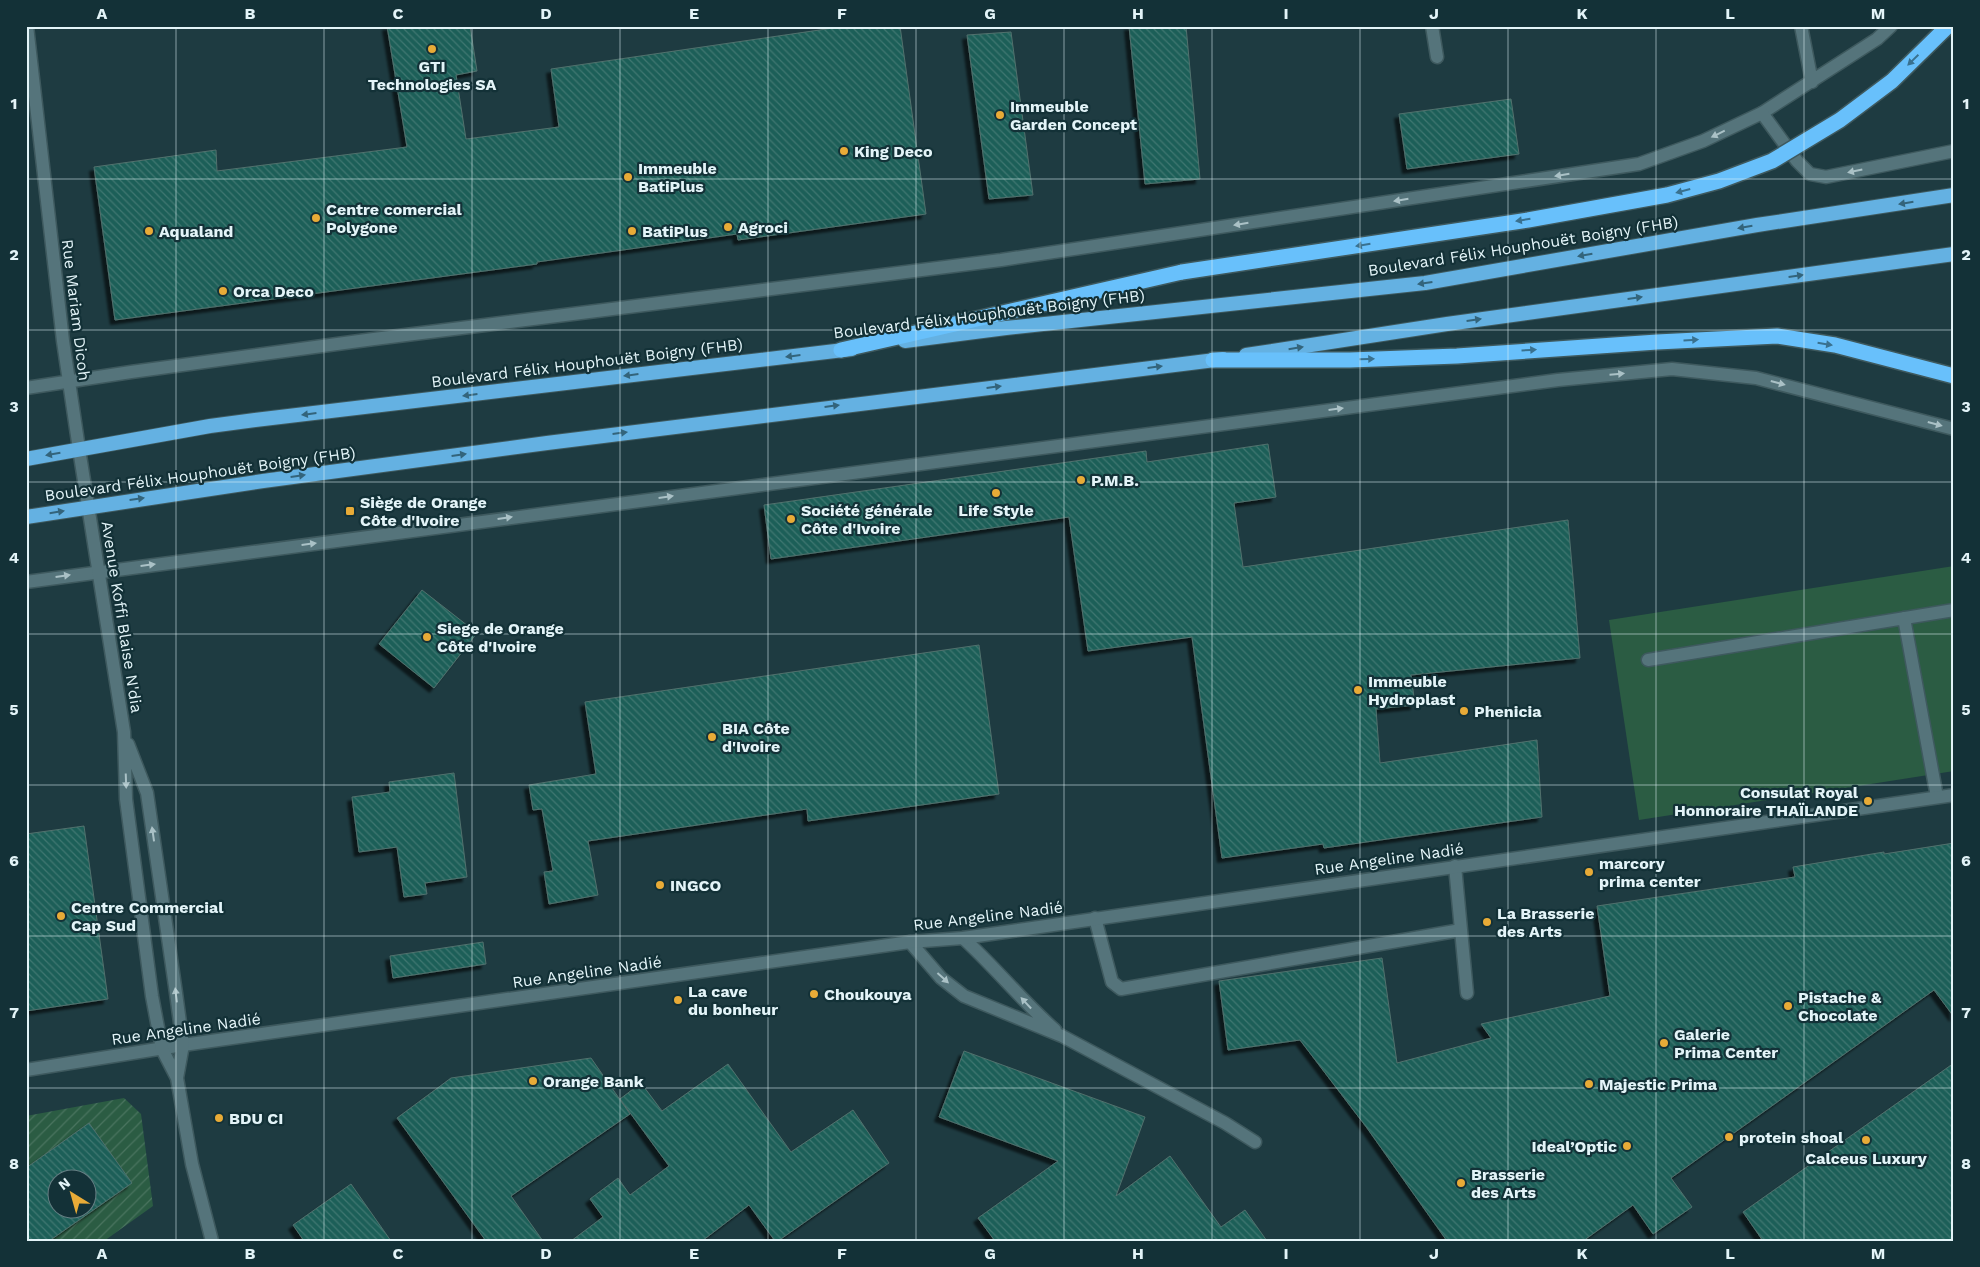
<svg xmlns="http://www.w3.org/2000/svg" width="1980" height="1267" font-family="'Work Sans',sans-serif">
  <defs>
    <pattern id="garden-furrows" width="10" height="10" patternUnits="userSpaceOnUse" patternTransform="scale(1.25)"><rect width="10" height="10" fill="#2b5c43"/><path d="M-1 1l2-2M0 10L10 0M9 11l2-2" fill="none" stroke="#4a745f"/></pattern>
    <pattern id="building-back-hatch" width="6" height="6" patternUnits="userSpaceOnUse" patternTransform="scale(1.25)"><rect width="6" height="6" fill="#1e5f58"/><path d="M-1 5l2 2M0 0l6 6M5-1l2 2" fill="none" stroke="#3f7771"/></pattern>
    <filter id="shadow"><feDropShadow dx="-4.5" dy="4.5" stdDeviation="1" flood-color="#0009"/></filter>
  </defs>
  <rect width="100%" height="100%" fill="#1e3b41"/>
  <path fill="#2b5c43" d="M1954,566V771L1639,820L1609,620Z"/>
  <path fill="url(#garden-furrows)" fill-rule="evenodd" d="M124,1098L141,1114L153,1206L104,1241H26V1116ZM58,1180H88V1210H58Z"/>
  <path fill="url(#building-back-hatch)" stroke="#51716d" fill-rule="evenodd" filter="url(#shadow)" d="M387,26H470L477,71L456,75L466,139L559,127L551,69L847,26H900L926,214L738,240L737,234L537,262V264L115,320L94,167L216,150L217,171L407,147Z
    M1129,26H1186L1200,179L1145,184Z
    M1011,32L1033,195L989,199L967,35Z
    M1511,99L1519,154L1407,169L1399,114Z
    M1268,444L1276,497L1234,503L1243,567L1568,520L1580,658L1411,675L1415,705L1376,709L1380,763L1537,740L1542,817L1324,848L1323,844L1222,858L1192,637L1088,651L1069,517L771,559L764,505L1146,451L1147,462Z
    M422,590L477,633L434,688L379,644Z
    M979,645L999,794L808,821L807,809L588,841L598,895L549,904L544,872L553,871L542,809L533,810L529,785L596,774L585,702Z
    M454,773L467,877L425,883L427,894L404,897L397,847L359,852L352,797L390,792L389,782Z
    M84,826L108,999L26,1011V834Z
    M1954,843V1017L1934,990L1671,1178L1692,1207L1653,1234L1633,1205L1583,1241H1447L1367,1128L1300,1040L1228,1050L1219,981L1382,958L1397,1063L1491,1038L1481,1024L1610,996L1597,906L1795,877L1793,867L1884,852V854Z
    M483,942L486,964L393,978L390,956Z
    M964,1051L1145,1117L1116,1196L1170,1156L1221,1227L1245,1210L1267,1241H995L978,1218L1058,1161L939,1117Z
    M591,1058L630,1114L511,1196L543,1241H486L397,1118L451,1078Z
    M1954,1063V1241H1763L1743,1212Z
    M728,1064L791,1152L853,1110L889,1163L778,1241H775L749,1205L702,1241H571L603,1217L590,1199L618,1178L630,1195L669,1166L620,1099L641,1083L662,1111Z
    M89,1123L132,1183L49,1241H26V1168ZM58,1180H88V1210H58Z
    M351,1184L391,1241H304L293,1225Z"/>
  <g fill="none" stroke-linecap="round" stroke-linejoin="round">
    <defs>
      <path id="service" d="M1432,26L1437,57
        M1801,26L1812,82
        M1762,113L1877,39L1891,26
        M1904,618L1937,797
        M1648,660L1954,610
        M1095,918L1112,982L1121,989L1461,930L1455,866
        M1461,930L1467,993
        M963,938C995,967 1022,1001 1055,1030
        M910,942L941,978L964,996L1062,1036L1225,1123L1255,1142"/>
      <path id="minor" d="M27,26L63,341L79,449
        M26,388L131,372L374,339L1001,260L1639,164L1703,141L1762,113L1797,161L1810,174L1826,177L1954,151
        M26,582L1558,380L1672,369L1756,378L1954,429
        M26,1070L183,1045L910,942L963,938L1954,795"/>
      <path id="tertiary" d="M79,449L124,732L126,799L152,996L162,1049L177,1078L192,1164L212,1241
        M128,744L147,793L176,993L183,1045L177,1078"/>
      <path id="trunk" d="M905,341L1006,328L1425,283L1757,225L1954,195
        M1246,355L1447,324L1954,254
        M26,459L210,426L255,420L852,349
        M26,517L263,481L547,443L1223,359"/>
      <path id="motorway" d="M841,350L1182,272
        M1213,360H1350L1457,356L1657,342L1777,336L1835,345L1954,376"/>
    </defs>
    <use href="#service" stroke="#3e595e" stroke-width="15"/>
    <use href="#minor" stroke="#3e595e" stroke-width="15"/>
    <use href="#tertiary" stroke="#3e595e" stroke-width="15"/>
    <use href="#trunk" stroke="#3e595e" stroke-width="16"/>
    <use href="#motorway" stroke="#3e595e" stroke-width="18"/>
    <use href="#service" stroke="#55747b" stroke-width="12"/>
    <use href="#minor" stroke="#55747b" stroke-width="12"/>
    <use href="#tertiary" stroke="#55747b" stroke-width="12"/>
    <use href="#trunk" stroke="#64b1e2" stroke-width="14"/>
    <use href="#motorway" stroke="#68c0fb" stroke-width="15"/>
    <defs>
      <path id="motorway-bridge" d="M1182,272L1528,220L1667,195L1719,181L1772,161L1840,120L1892,81L1948,26"/>
    </defs>
    <use href="#motorway-bridge" stroke="#3e595e" stroke-width="18" stroke-linecap="butt"/>
    <use href="#motorway-bridge" stroke="#68c0fb" stroke-width="15"/>
  </g>
  <defs><path id="oneway-solid" d="M-6-.8H1V-3.2L6.5 0L1 3.2V.8H-6Z" transform="scale(1.25)"/></defs>
  <g fill="#39718f">
    <use href="#oneway-solid" transform="translate(1913 60) rotate(136)"/>
    <use href="#oneway-solid" transform="translate(1683 191) rotate(165)"/>
    <use href="#oneway-solid" transform="translate(1523 220) rotate(171)"/>
    <use href="#oneway-solid" transform="translate(1363 245) rotate(171)"/>
    <use href="#oneway-solid" transform="translate(1691 340) rotate(-3)"/>
    <use href="#oneway-solid" transform="translate(1825 344) rotate(9)"/>
    <use href="#oneway-solid" transform="translate(1529 350) rotate(-4)"/>
    <use href="#oneway-solid" transform="translate(1367 359) rotate(-2)"/>
  </g>
  <g fill="#aac1c6">
    <use href="#oneway-solid" transform="translate(1718 134) rotate(154)"/>
    <use href="#oneway-solid" transform="translate(1855 171) rotate(168)"/>
    <use href="#oneway-solid" transform="translate(1562 175) rotate(171)"/>
    <use href="#oneway-solid" transform="translate(1401 200) rotate(171)"/>
    <use href="#oneway-solid" transform="translate(1241 224) rotate(171)"/>
    <use href="#oneway-solid" transform="translate(1617 374) rotate(-5)"/>
    <use href="#oneway-solid" transform="translate(1778 383) rotate(15)"/>
    <use href="#oneway-solid" transform="translate(1336 409) rotate(-7)"/>
    <use href="#oneway-solid" transform="translate(1935 424) rotate(15)"/>
    <use href="#oneway-solid" transform="translate(666 497) rotate(-8)"/>
    <use href="#oneway-solid" transform="translate(505 518) rotate(-8)"/>
    <use href="#oneway-solid" transform="translate(309 544) rotate(-7)"/>
    <use href="#oneway-solid" transform="translate(148 565) rotate(-7)"/>
    <use href="#oneway-solid" transform="translate(63 576) rotate(-8)"/>
    <use href="#oneway-solid" transform="translate(126 781) rotate(88)"/>
    <use href="#oneway-solid" transform="translate(153 834) rotate(-98)"/>
    <use href="#oneway-solid" transform="translate(943 978) rotate(42)"/>
    <use href="#oneway-solid" transform="translate(176 995) rotate(-97)"/>
    <use href="#oneway-solid" transform="translate(1026 1003) rotate(-133)"/>
  </g>
  <g fill="#33647b">
    <use href="#oneway-solid" transform="translate(1906 203) rotate(171)"/>
    <use href="#oneway-solid" transform="translate(1745 227) rotate(170)"/>
    <use href="#oneway-solid" transform="translate(1585 255) rotate(170)"/>
    <use href="#oneway-solid" transform="translate(1796 276) rotate(-8)"/>
    <use href="#oneway-solid" transform="translate(1425 283) rotate(172)"/>
    <use href="#oneway-solid" transform="translate(1635 298) rotate(-8)"/>
    <use href="#oneway-solid" transform="translate(1474 320) rotate(-8)"/>
    <use href="#oneway-solid" transform="translate(1296 348) rotate(-9)"/>
    <use href="#oneway-solid" transform="translate(793 356) rotate(173)"/>
    <use href="#oneway-solid" transform="translate(1155 367) rotate(-7)"/>
    <use href="#oneway-solid" transform="translate(631 375) rotate(173)"/>
    <use href="#oneway-solid" transform="translate(994 387) rotate(-7)"/>
    <use href="#oneway-solid" transform="translate(470 395) rotate(173)"/>
    <use href="#oneway-solid" transform="translate(832 406) rotate(-7)"/>
    <use href="#oneway-solid" transform="translate(309 414) rotate(173)"/>
    <use href="#oneway-solid" transform="translate(620 433) rotate(-7)"/>
    <use href="#oneway-solid" transform="translate(53 454) rotate(170)"/>
    <use href="#oneway-solid" transform="translate(459 455) rotate(-8)"/>
    <use href="#oneway-solid" transform="translate(298 476) rotate(-8)"/>
    <use href="#oneway-solid" transform="translate(137 499) rotate(-8)"/>
    <use href="#oneway-solid" transform="translate(57 512) rotate(-9)"/>
  </g>
  <path fill="none" stroke="#e3f4f8" stroke-width="1" stroke-opacity="0.55" d="M176,26V1241M324,26V1241M472,26V1241M620,26V1241M768,26V1241M916,26V1241M1064,26V1241M1212,26V1241M1360,26V1241M1508,26V1241M1656,26V1241M1804,26V1241M26,179H1954M26,330H1954M26,482H1954M26,634H1954M26,785H1954M26,936H1954M26,1088H1954"/>
  <g fill="#e8ab37" stroke="#133137" stroke-width="2">
    <circle cx="432" cy="49" r="5"/>
    <circle cx="1000" cy="115" r="5"/>
    <circle cx="844" cy="151" r="5"/>
    <circle cx="628" cy="177" r="5"/>
    <circle cx="316" cy="218" r="5"/>
    <circle cx="728" cy="227" r="5"/>
    <circle cx="149" cy="231" r="5"/>
    <circle cx="632" cy="231" r="5"/>
    <circle cx="223" cy="291" r="5"/>
    <circle cx="1081" cy="480" r="5"/>
    <circle cx="996" cy="493" r="5"/>
    <rect x="345" y="506" width="10" height="10" rx="2.5"/>
    <circle cx="791" cy="519" r="5"/>
    <circle cx="427" cy="637" r="5"/>
    <circle cx="1358" cy="690" r="5"/>
    <circle cx="1464" cy="711" r="5"/>
    <circle cx="712" cy="737" r="5"/>
    <circle cx="1868" cy="801" r="5"/>
    <circle cx="1589" cy="872" r="5"/>
    <circle cx="660" cy="885" r="5"/>
    <circle cx="61" cy="916" r="5"/>
    <circle cx="1487" cy="922" r="5"/>
    <circle cx="814" cy="994" r="5"/>
    <circle cx="678" cy="1000" r="5"/>
    <circle cx="1788" cy="1006" r="5"/>
    <circle cx="1664" cy="1043" r="5"/>
    <circle cx="533" cy="1081" r="5"/>
    <circle cx="1589" cy="1084" r="5"/>
    <circle cx="219" cy="1118" r="5"/>
    <circle cx="1729" cy="1137" r="5"/>
    <circle cx="1866" cy="1140" r="5"/>
    <circle cx="1627" cy="1146" r="5"/>
    <circle cx="1461" cy="1183" r="5"/>
  </g>
  <g text-anchor="middle" dominant-baseline="central" stroke-width="4.5" stroke-linejoin="round" paint-order="stroke">
    <g font-size="16" font-weight="bold" fill="#e3f4f8" stroke="#133137" text-anchor="start">
      <text x="432" y="66" text-anchor="middle">GTI<tspan x="432" dy="18">Technologies SA</tspan></text>
      <text x="1010" y="106">Immeuble<tspan x="1010" dy="18">Garden Concept</tspan></text>
      <text x="854" y="151">King Deco</text>
      <text x="638" y="168">Immeuble<tspan x="638" dy="18">BatiPlus</tspan></text>
      <text x="326" y="209">Centre comercial<tspan x="326" dy="18">Polygone</tspan></text>
      <text x="738" y="227">Agroci</text>
      <text x="159" y="231">Aqualand</text>
      <text x="642" y="231">BatiPlus</text>
      <text x="233" y="291">Orca Deco</text>
      <text x="1091" y="480">P.M.B.</text>
      <text x="360" y="502">Siège de Orange<tspan x="360" dy="18">Côte d'Ivoire</tspan></text>
      <text x="801" y="510">Société générale<tspan x="801" dy="18">Côte d'Ivoire</tspan></text>
      <text x="996" y="510" text-anchor="middle">Life Style</text>
      <text x="437" y="628">Siege de Orange<tspan x="437" dy="18">Côte d'Ivoire</tspan></text>
      <text x="1368" y="681">Immeuble<tspan x="1368" dy="18">Hydroplast</tspan></text>
      <text x="1474" y="711">Phenicia</text>
      <text x="722" y="728">BIA Côte<tspan x="722" dy="18">d'Ivoire</tspan></text>
      <text x="1858" y="792" text-anchor="end">Consulat Royal<tspan x="1858" dy="18">Honnoraire THAÏLANDE</tspan></text>
      <text x="1599" y="863">marcory<tspan x="1599" dy="18">prima center</tspan></text>
      <text x="670" y="885">INGCO</text>
      <text x="71" y="907">Centre Commercial<tspan x="71" dy="18">Cap Sud</tspan></text>
      <text x="1497" y="913">La Brasserie<tspan x="1497" dy="18">des Arts</tspan></text>
      <text x="688" y="991">La cave<tspan x="688" dy="18">du bonheur</tspan></text>
      <text x="824" y="994">Choukouya</text>
      <text x="1798" y="997">Pistache &amp;<tspan x="1798" dy="18">Chocolate</tspan></text>
      <text x="1674" y="1034">Galerie<tspan x="1674" dy="18">Prima Center</tspan></text>
      <text x="543" y="1081">Orange Bank</text>
      <text x="1599" y="1084">Majestic Prima</text>
      <text x="229" y="1118">BDU CI</text>
      <text x="1739" y="1137">protein shoal</text>
      <text x="1617" y="1146" text-anchor="end">Ideal’Optic</text>
      <text x="1866" y="1158" text-anchor="middle">Calceus Luxury</text>
      <text x="1471" y="1174">Brasserie<tspan x="1471" dy="18">des Arts</tspan></text>
    </g>
    <g font-size="16" fill="#e3f4f8" stroke="#133137">
      <text transform="translate(1523 246) rotate(-9)">Boulevard Félix Houphouët Boigny (FHB)</text>
      <text transform="translate(76 310) rotate(83)">Rue Mariam Dicoh</text>
      <text transform="translate(989 314) rotate(-7)">Boulevard Félix Houphouët Boigny (FHB)</text>
      <text transform="translate(587 363) rotate(-7)">Boulevard Félix Houphouët Boigny (FHB)</text>
      <text transform="translate(200 474) rotate(-8)">Boulevard Félix Houphouët Boigny (FHB)</text>
      <text transform="translate(122 617) rotate(81)">Avenue Koffi Blaise N'dia</text>
      <text transform="translate(1389 859) rotate(-8)">Rue Angeline Nadié</text>
      <text transform="translate(988 916) rotate(-7)">Rue Angeline Nadié</text>
      <text transform="translate(587 972) rotate(-8)">Rue Angeline Nadié</text>
      <text transform="translate(186 1029) rotate(-8)">Rue Angeline Nadié</text>
    </g>
  </g>
  <rect width="1980" height="1267" fill="none" stroke="#133137" stroke-width="55"/>
  <g transform="translate(72 1194) rotate(323)"><circle r="24" fill="#133137" stroke="#667f84"/>
  <path d="M0-4L9 19L0 12L-9 19Z" fill="#e8ab37"/>
  <text y="-8" font-size="14" font-weight="bold" text-anchor="middle" fill="#e3f4f8">N</text>
  </g>
  <rect x="28" y="28" width="1924" height="1212" fill="none" stroke="#e3f4f8" stroke-width="2"/>
  <g font-size="16" text-anchor="middle" font-weight="bold" fill="#e3f4f8">
    <text x="102" y="19">A</text>
    <text x="250" y="19">B</text>
    <text x="398" y="19">C</text>
    <text x="546" y="19">D</text>
    <text x="694" y="19">E</text>
    <text x="842" y="19">F</text>
    <text x="990" y="19">G</text>
    <text x="1138" y="19">H</text>
    <text x="1286" y="19">I</text>
    <text x="1434" y="19">J</text>
    <text x="1582" y="19">K</text>
    <text x="1730" y="19">L</text>
    <text x="1878" y="19">M</text>
    <text x="14" y="109">1</text>
    <text x="1966" y="109">1</text>
    <text x="14" y="260">2</text>
    <text x="1966" y="260">2</text>
    <text x="14" y="412">3</text>
    <text x="1966" y="412">3</text>
    <text x="14" y="563">4</text>
    <text x="1966" y="563">4</text>
    <text x="14" y="715">5</text>
    <text x="1966" y="715">5</text>
    <text x="14" y="866">6</text>
    <text x="1966" y="866">6</text>
    <text x="14" y="1018">7</text>
    <text x="1966" y="1018">7</text>
    <text x="14" y="1169">8</text>
    <text x="1966" y="1169">8</text>
    <text x="102" y="1259">A</text>
    <text x="250" y="1259">B</text>
    <text x="398" y="1259">C</text>
    <text x="546" y="1259">D</text>
    <text x="694" y="1259">E</text>
    <text x="842" y="1259">F</text>
    <text x="990" y="1259">G</text>
    <text x="1138" y="1259">H</text>
    <text x="1286" y="1259">I</text>
    <text x="1434" y="1259">J</text>
    <text x="1582" y="1259">K</text>
    <text x="1730" y="1259">L</text>
    <text x="1878" y="1259">M</text>
  </g>
</svg>
